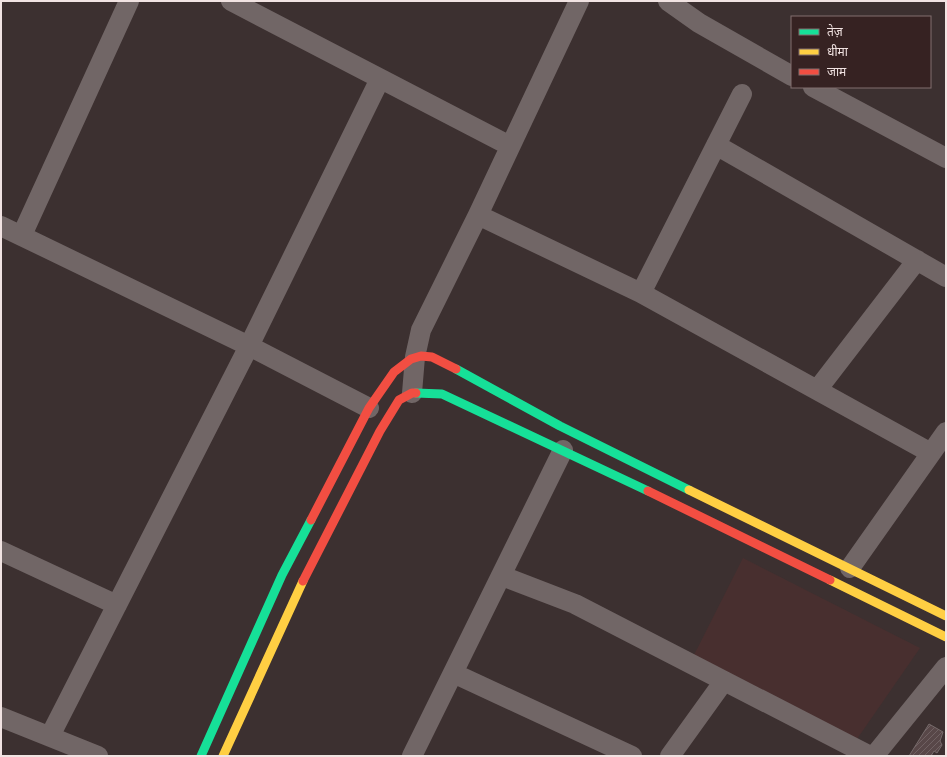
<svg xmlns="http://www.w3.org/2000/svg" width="947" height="757" font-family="'Noto Serif','Noto Sans Devanagari',serif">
  <defs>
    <pattern id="building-hatch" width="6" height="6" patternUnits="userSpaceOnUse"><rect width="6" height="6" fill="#584748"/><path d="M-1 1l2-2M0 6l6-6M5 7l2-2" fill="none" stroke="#706162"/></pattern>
  </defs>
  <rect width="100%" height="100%" fill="#3c3030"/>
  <path fill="#482f2f" d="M743,558L920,648L857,739L694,655Z"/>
  <path fill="url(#building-hatch)" stroke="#756a6a" d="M929,724L943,732L940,741L942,745L937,753L934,751L931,756H909Z"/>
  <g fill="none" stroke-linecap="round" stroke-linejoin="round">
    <path stroke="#716666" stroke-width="20" d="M231,1L510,146
      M668,1L699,23L792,76
      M813,87L946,158
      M716,145L946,277
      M478,215L641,293L931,453
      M1,226L249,346L369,408
      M22,235L129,1
      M641,293L742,94
      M817,390L917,260
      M412,393L415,357L421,330L478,215L579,1
      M1,551L117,605
      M850,568L946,432
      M502,576L575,604L870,756
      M453,673L632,756
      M1,717L98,756
      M50,736L249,346L380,79
      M412,756L563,450
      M670,756L724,681
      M874,756L946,667"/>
    <path stroke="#16e098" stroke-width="9" d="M456,369L560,426L689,490
      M416,393L442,394L648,491
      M201,756L282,575L311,520"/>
    <path stroke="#ffcf43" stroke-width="9" d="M689,490L946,616
      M830,580L946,637
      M223,756L303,581"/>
    <path stroke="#f24e42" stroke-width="9" d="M648,491L830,580
      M311,520L369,408L394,372L411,359L421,356L432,357L456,369
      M303,581L380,431L399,400L412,393H416"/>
  </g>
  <rect width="947" height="757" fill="none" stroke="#f1e3e2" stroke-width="4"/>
  <rect x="791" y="16" width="140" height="72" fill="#362222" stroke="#816f6f"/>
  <rect x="799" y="29" width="20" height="6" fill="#16e098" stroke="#816f6f"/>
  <text x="827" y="36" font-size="12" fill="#f1e3e2">तेज़</text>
  <rect x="799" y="49" width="20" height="6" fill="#ffcf43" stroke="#816f6f"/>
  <text x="827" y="56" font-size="12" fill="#f1e3e2">धीमा</text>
  <rect x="799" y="69" width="20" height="6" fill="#f24e42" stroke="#816f6f"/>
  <text x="827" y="76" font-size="12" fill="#f1e3e2">जाम</text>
</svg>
